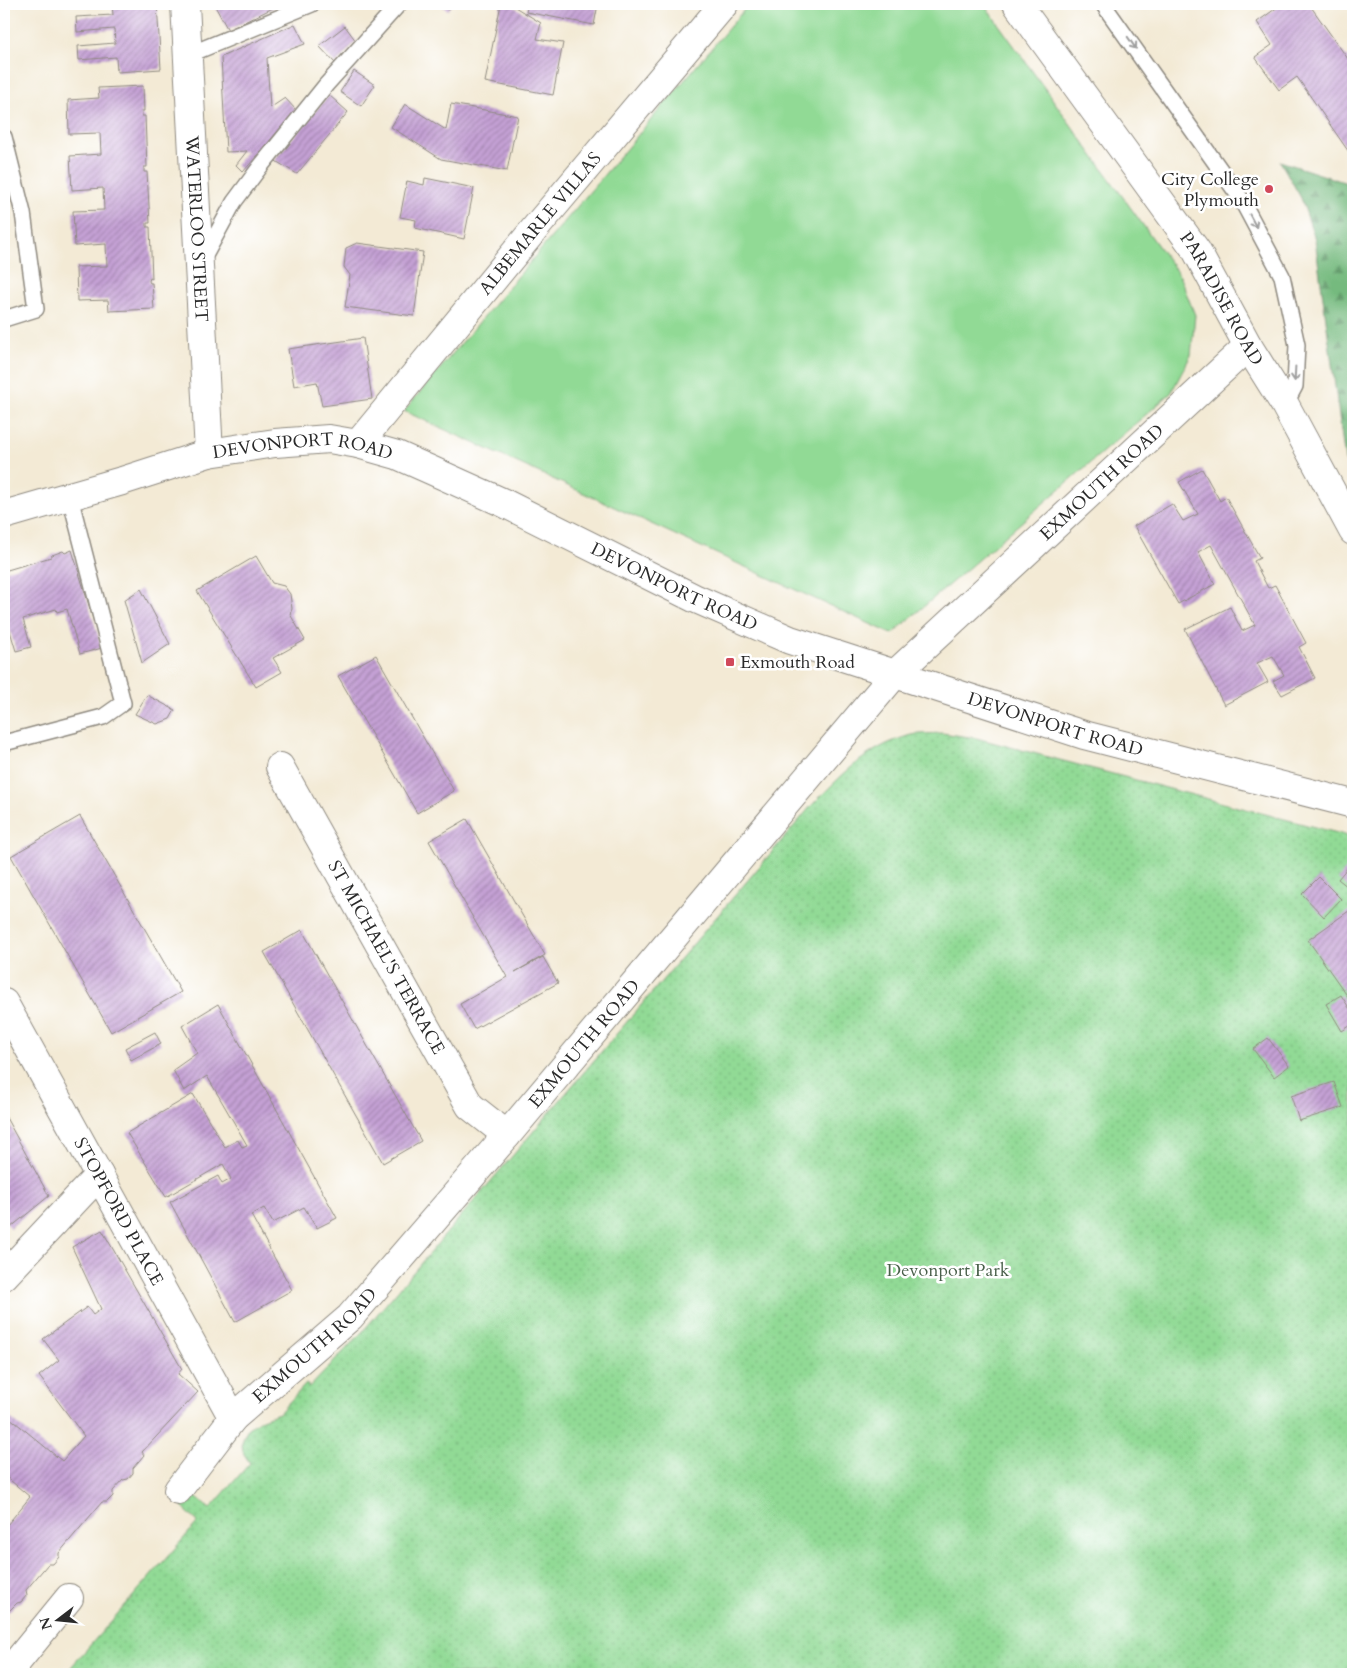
<svg xmlns="http://www.w3.org/2000/svg" width="1357" height="1678" font-family="Cardo,serif">
  <defs>
    <pattern id="forest-firs" width="22" height="20" patternUnits="userSpaceOnUse" patternTransform="scale(1.25)"><rect width="22" height="20" fill="#74ba7e"/><path d="M5 1l3.5 6h-7zM16 11l3.5 6h-7z" fill="#5f9767"/></pattern>
    <pattern id="park-dots" width="8" height="8" patternUnits="userSpaceOnUse" patternTransform="scale(1.25)"><rect width="8" height="8" fill="#91da95"/><path d="M2 2h.1M6 6h.1" fill="none" stroke="#7dbb81" stroke-width="1.8" stroke-linecap="round"/></pattern>
    <pattern id="building-hatch" width="6" height="6" patternUnits="userSpaceOnUse" patternTransform="scale(1.25)"><rect width="6" height="6" fill="#c5a1d5"/><path d="M-1 1l2-2M0 6l6-6M5 7l2-2" fill="none" stroke="#a083ad"/></pattern>
  </defs>
  <rect width="100%" height="100%" fill="#fff"/>
  <filter id="ink" filterUnits="userSpaceOnUse"><feTurbulence type="fractalNoise" baseFrequency=".02" numOctaves="2"/><feDisplacementMap in="SourceGraphic" scale="10" xChannelSelector="R" yChannelSelector="G"/><feConvolveMatrix kernelMatrix="1 2 1 2 8 2 1 2 1" color-interpolation-filters="sRGB"/></filter>
  <filter id="wash" filterUnits="userSpaceOnUse"><feTurbulence type="fractalNoise" baseFrequency=".0096" numOctaves="4" result="noise"/><feDisplacementMap in="SourceGraphic" scale="20" xChannelSelector="R" yChannelSelector="G"/><feGaussianBlur stdDeviation="1.12" result="paint"/><feColorMatrix in="noise" values="0 0 0 0 0 0 0 0 0 0 0 0 0 0 0 0 0 1.4 0 .05"/><feComposite in="paint" operator="in"/></filter>
  <g filter="url(#wash)">
    <rect width="100%" height="100%" fill="#f3ead5"/>
    <path fill="#91da95" stroke="#5e8260" d="M749,4H984L1179,275L1195,315L1191,355L1171,393L892,634L404,411Z"/>
    <path fill="url(#forest-firs)" stroke="#507254" d="M1280,161L1353,185V476L1345,460L1315,239L1301,198Z"/>
    <path fill="url(#park-dots)" stroke="#5e8260" d="M942,733L976,738L1345,835L1353,839V1674H65L198,1522L182,1507V1505L192,1494L210,1509L250,1463L244,1454L241,1446L244,1436L248,1428L262,1419L279,1413L306,1384L310,1387L363,1331L812,805C841,776 866,748 908,736C918,733 931,734 942,733Z"/>
    <g id="blocks">
      <path fill="url(#building-hatch)" d="M112,4H157L161,69L117,72L116,57L79,60L78,46L115,43L114,29L77,32L76,17L113,15Z
        M216,4H276L277,6L228,30L216,8Z
        M440,4H453L448,10Z
        M501,4H510L541,23L537,39L563,43L553,95L485,82Z
        M528,4H598L594,25L526,12Z
        M1282,4H1309L1353,66V158L1297,77L1279,90L1255,57L1272,45L1257,22Z
        M295,24L305,44L267,58L270,108L285,98L296,110L243,172L236,165L247,151L226,152L221,57Z
        M345,26L356,41L336,64L319,46Z
        M354,71L375,85L361,106L340,92Z
        M143,86L144,111H141L142,113V116H145L147,167H144V172H147L150,223H147V227H150L152,279L150,278L149,281L150,283H152L154,309L109,311L108,300L77,301L76,267L107,266L106,244L75,246L73,211L104,210L103,188L72,190L70,156L101,154L100,133L69,134L68,100L99,98L98,88Z
        M329,95L348,112L297,174L274,160Z
        M405,104L446,130L451,104L518,116L507,171L441,159L391,127Z
        M425,178L474,188L464,239L415,228L416,220L400,217L407,181L424,185Z
        M357,243L423,252L414,316L345,307L350,275L344,267L346,248Z
        M363,338L372,399L322,406L317,382L294,386L288,349Z
        M1202,469L1220,501L1226,497L1260,558L1254,561L1268,588L1275,585L1306,643L1299,647L1315,678L1282,695L1273,681L1284,675L1273,656L1257,663L1268,682L1224,705L1185,629L1230,607L1242,631L1255,625L1211,545L1198,552L1215,584L1178,604L1134,526L1172,504L1183,521L1198,514L1179,482Z
        M72,550L102,648L80,654L67,609L57,612L56,609L23,619L31,647L16,651L7,621L4,622V571L51,557L52,555L63,551L65,553Z
        M256,556L272,583L284,586L290,594L292,609L290,614L305,640L273,658L282,672L256,687L197,591Z
        M141,589L170,644L142,663L124,600Z
        M376,655L454,791L417,813L338,676Z
        M147,695L175,710L170,719L157,724L135,714Z
        M80,816L181,992L111,1032L11,856Z
        M467,819L545,955L515,972L543,957L558,983L474,1029L460,1004L507,977L429,841Z
        M1348,867L1353,871V891L1338,879Z
        M1319,877L1341,899L1324,917L1302,894Z
        M1353,908V1004L1308,940Z
        M302,930L421,1141L383,1163L264,952Z
        M1341,995L1353,1014V1024L1342,1031L1326,1004Z
        M218,1004L337,1218L317,1228L304,1207L273,1223L264,1208L251,1215L292,1290L235,1322L170,1202L218,1176L222,1184L231,1179L223,1164L166,1197L127,1133L193,1094L225,1147L238,1140L242,1147L247,1145L207,1076L184,1091L173,1070L197,1053L182,1026Z
        M155,1032L161,1044L131,1060L125,1048Z
        M1268,1038L1289,1066L1274,1077L1253,1049Z
        M1334,1082L1343,1107L1299,1121L1291,1096Z
        M4,1114L49,1196L10,1228L4,1218Z
        M102,1230L182,1369L178,1374L198,1392L142,1452L144,1455L133,1468V1473L128,1479L123,1480L113,1491V1496L107,1502H102L59,1553V1557L53,1564H48L26,1590L27,1595L21,1602L17,1603L7,1613V1618L4,1622V1522L7,1525L30,1497L4,1475V1422L9,1417L62,1461L84,1436L39,1376L59,1360L43,1339L87,1307L93,1315L101,1309L72,1247Z"/>
    </g>
  </g>
  <g filter="url(#ink)">
    <use href="#blocks" fill-opacity="0" stroke="#8f8a80" stroke-width="1"/>
    <g fill="none" stroke-linecap="round" stroke-linejoin="round">
      <defs>
        <path id="lane" d="M1103,4L1241,199L1282,276L1297,345L1295,386L1285,405
          M188,55L312,4
          M4,137L23,213L36,309L4,319
          M202,261L234,202L260,167L326,85L399,4
          M4,743L103,717L123,703L70,497"/>
        <g id="street">
          <path id="s1" d="M185,4L209,453"/>
          <path id="s2" d="M1017,4L1196,250L1248,346L1285,405L1353,531"/>
          <path id="s3" d="M358,444L537,226L724,4"/>
          <path id="s4" d="M280,767L470,1106L507,1135"/>
          <path id="s5" d="M4,1003L233,1418"/>
          <path d="M4,1276L99,1175"/>
          <path id="s6" d="M178,1490L233,1418L350,1317L507,1135L894,675L1248,346"/>
          <path d="M7,1674L69,1598"/>
        </g>
        <g id="secondary">
          <path id="s7" d="M4,515L122,481L209,453L275,443L329,439L358,444L397,455L433,471L504,503L694,598L790,640L1084,735L1353,804"/>
        </g>
      </defs>
      <use href="#lane" stroke="#8f8a80" stroke-width="18"/>
      <use href="#street" stroke="#8f8a80" stroke-width="30"/>
      <use href="#secondary" stroke="#8f8a80" stroke-width="30"/>
      <use href="#lane" stroke="#fff" stroke-width="15"/>
      <use href="#street" stroke="#fff" stroke-width="28"/>
      <use href="#secondary" stroke="#fff" stroke-width="28"/>
    </g>
    <defs><path id="oneway-shaft" d="M-6 0H5M1.5-3L5.5 0L1.5 3" fill="none" stroke-width="1.6" stroke-linecap="round" stroke-linejoin="round" transform="scale(1.25)"/></defs>
    <g stroke="#a0a0a0">
      <use href="#oneway-shaft" transform="translate(1132 43) rotate(55)"/>
      <use href="#oneway-shaft" transform="translate(1253 221) rotate(62)"/>
      <use href="#oneway-shaft" transform="translate(1295 374) rotate(93)"/>
    </g>
  </g>
  <g fill="#d1495b" stroke="#fff" stroke-width="2">
    <circle cx="1269" cy="189" r="5"/>
    <rect x="725" y="657" width="10" height="10" rx="2.5"/>
  </g>
  <g text-anchor="middle" dominant-baseline="central" stroke-width="5" stroke-linejoin="round" paint-order="stroke">
    <g font-size="18" fill="#2b2b2b" stroke="#fff" text-anchor="end">
      <text x="1259" y="179">City College<tspan x="1259" dy="21">Plymouth</tspan></text>
      <text x="740" y="662" text-anchor="start">Exmouth Road</text>
    </g>
    <g font-size="18" fill="#2b2b2b" stroke="#fff">
      <text stroke="none"><textPath href="#s3" startOffset="286">ALBEMARLE VILLAS</textPath></text>
      <text stroke="none"><textPath href="#s1" startOffset="225">WATERLOO STREET</textPath></text>
      <text stroke="none"><textPath href="#s2" startOffset="359">PARADISE ROAD</textPath></text>
      <text stroke="none"><textPath href="#s7" startOffset="309">DEVONPORT ROAD</textPath></text>
      <text stroke="none"><textPath href="#s6" startOffset="1370">EXMOUTH ROAD</textPath></text>
      <text stroke="none"><textPath href="#s7" startOffset="712">DEVONPORT ROAD</textPath></text>
      <text stroke="none"><textPath href="#s7" startOffset="1118">DEVONPORT ROAD</textPath></text>
      <text stroke="none"><textPath href="#s4" startOffset="218">ST MICHAEL'S TERRACE</textPath></text>
      <text stroke="none"><textPath href="#s6" startOffset="605">EXMOUTH ROAD</textPath></text>
      <text stroke="none"><textPath href="#s5" startOffset="238">STOPFORD PLACE</textPath></text>
      <text stroke="none"><textPath href="#s6" startOffset="200">EXMOUTH ROAD</textPath></text>
    </g>
    <g font-size="18" fill="#4a604b" stroke="#fff">
      <text x="948" y="1270">Devonport Park</text>
    </g>
  </g>
  <rect width="1357" height="1678" fill="none" stroke="#fff" stroke-width="20"/>
  <g transform="translate(58 1620) rotate(254)" stroke="#ffffff" stroke-width="4" paint-order="stroke">
  <path d="M0-4L9 19L0 12L-9 19Z" fill="#2b2b2b"/>
  <text y="-8" font-size="14" font-weight="bold" text-anchor="middle" fill="#2b2b2b">N</text>
  </g>
</svg>
